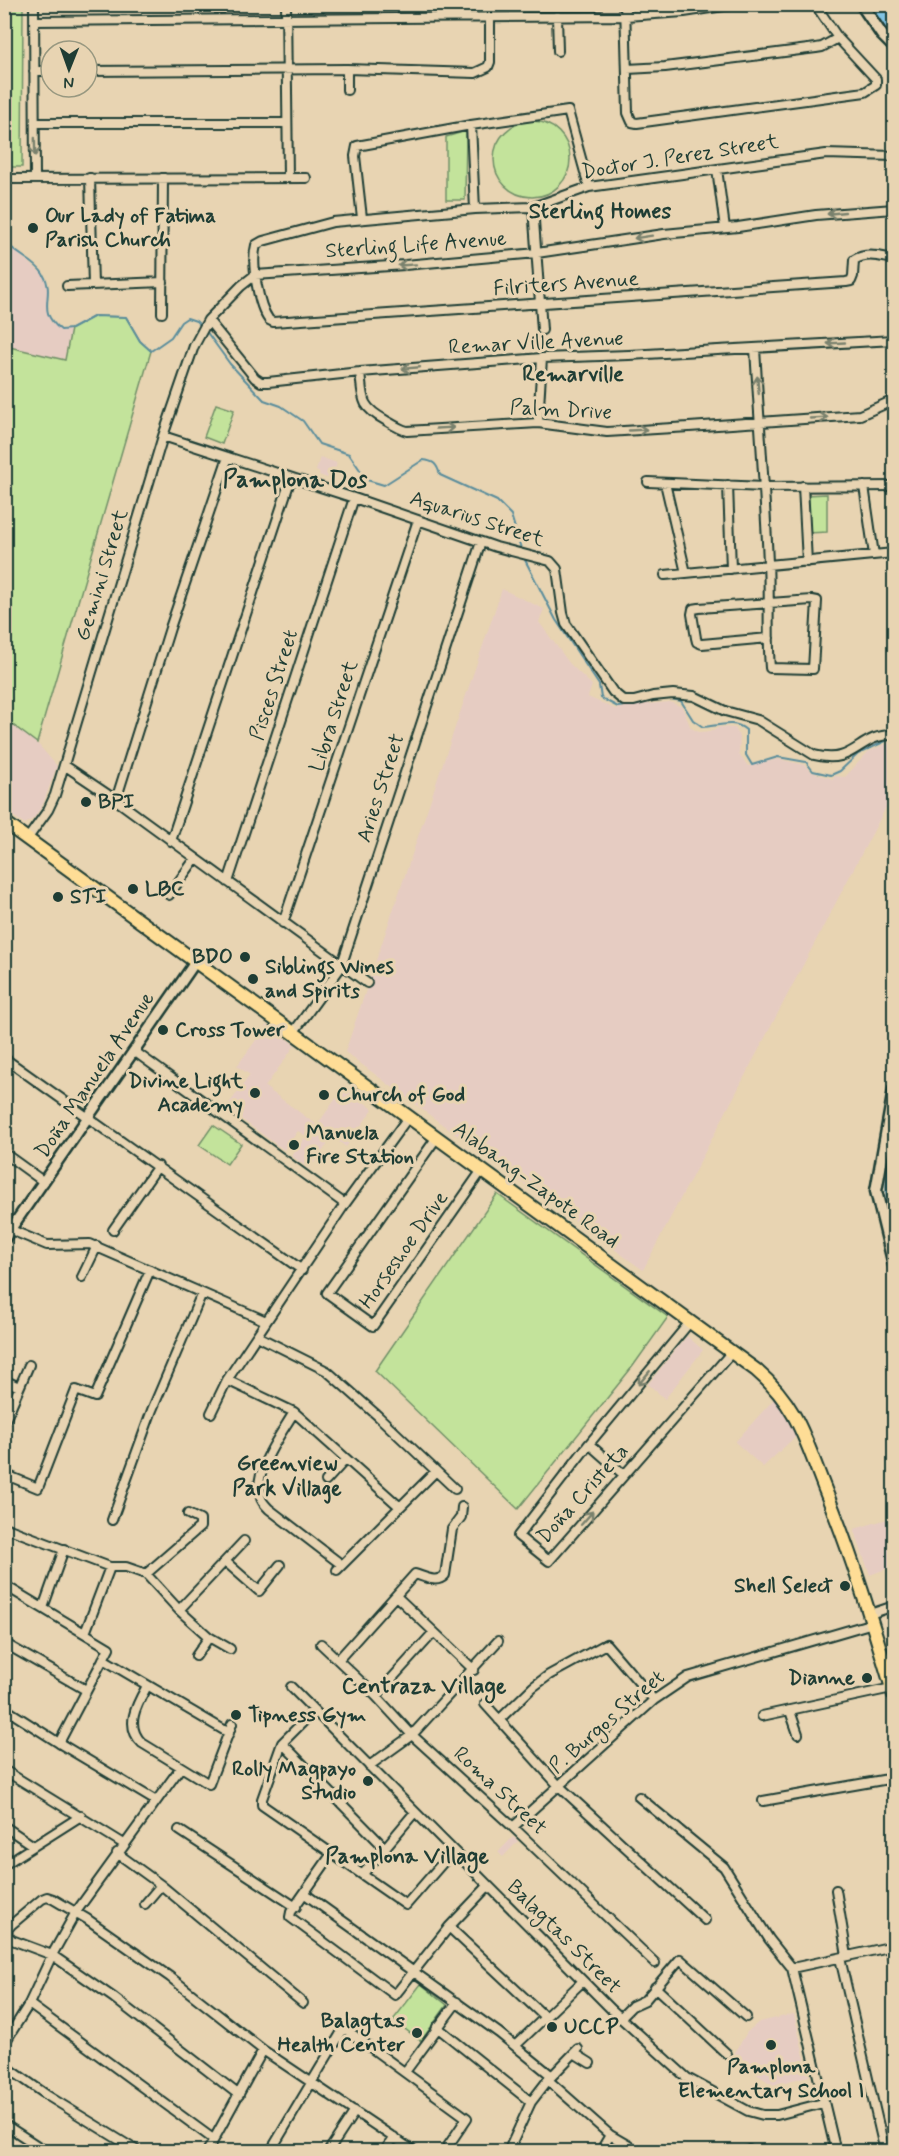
<svg xmlns="http://www.w3.org/2000/svg" width="899" height="2156" font-family="Mynerve,sans-serif">
  <rect width="100%" height="100%" fill="#e8d4b2"/>
  <filter id="ink" filterUnits="userSpaceOnUse"><feTurbulence type="fractalNoise" baseFrequency=".0167" numOctaves="2"/><feDisplacementMap in="SourceGraphic" scale="12" xChannelSelector="R" yChannelSelector="G"/><feConvolveMatrix kernelMatrix="1 2 1 2 8 2 1 2 1" color-interpolation-filters="sRGB"/></filter>
  <g filter="url(#ink)">
    <path fill="#e6ccc2" d="M5,239L10,247L44,275L48,291L47,313L51,322L61,330L71,329L5,619Z
      M320,457L337,463L333,477L328,476L327,478L319,475L320,473L316,471Z
      M502,589L544,609L539,622L570,664L592,685L588,697L615,709L637,705L670,702L682,707L691,728L699,732L713,731L719,727L735,728L740,737L739,754L748,766L778,759L805,765L812,772L833,779L835,776L845,777L868,752L888,743H894V792L643,1270L478,1151L345,1052Z
      M4,719L37,743L57,766L43,804L34,818L25,824L5,811Z
      M267,1025L295,1045L265,1087L317,1125L344,1087L373,1109L346,1147L333,1137L309,1169L292,1156L306,1136L298,1131L284,1150L226,1108L250,1075L237,1066Z
      M687,1336L703,1350L665,1399L648,1384Z
      M774,1399L782,1410L796,1436L763,1467L735,1442Z
      M894,1517V1566L870,1575L854,1529Z
      M513,1837L518,1841L503,1857L498,1852Z
      M794,2014L809,2076L773,2085L732,2058L747,2032L759,2022Z"/>
    <path fill="#c3e39b" stroke="#719068" stroke-width="1.5" d="M5,4L23,5L22,167H5Z
      M494 159a38 38 0 1 1 76 0a38 38 0 1 1-76 0Z
      M466,131L465,200H446V137Z
      M95,316L126,317L140,341L151,351L37,743L5,719V346L65,360L71,329Z
      M216,404L234,410L222,444L204,437Z
      M827,494V532L808,533L806,495Z
      M213,1125L241,1144L227,1164L199,1145Z
      M497,1194L668,1317L633,1366L518,1509L375,1371Z
      M421,1984L447,2005L421,2041L393,2020Z"/>
    <path fill="#81c3e2" stroke="#5a8d9c" stroke-width="1.5" d="M867,5H894V39L869,10Z
      M894,1133V1238C881,1196 886,1175 894,1133Z"/>
    <g fill="none" stroke-linecap="round" stroke-linejoin="round">
      <path stroke="#5a8d9c" stroke-width="2" d="M4,239C14,255 34,259 43,274C57,296 34,309 61,330L71,329L95,316L126,317L140,341L151,351L171,337L181,322L187,318L196,321L202,327
        M206,331L230,364L264,400L281,406L303,421L319,444L349,454L367,480L384,485L423,460C434,461 437,464 440,475L497,501L511,515L522,552
        M524,558L556,620L599,685L601,698L618,707L632,705
        M667,698L681,701L693,720L703,727C718,726 734,719 746,730V755L752,765L778,757L806,762L813,771L831,775L840,771L858,754L890,739H894"/>
      <defs>
        <path id="minor" d="M34,4L35,179
          M286,4L288,178
          M625,4L628,113L632,122L637,123L865,92L876,85V79L838,38L815,4
          M557,16L558,51
          M34,21L626,16L684,12L737,4
          M347,69V90
          M627,69L665,67L816,48L822,47L838,38
          M34,71H51
          M87,71L347,69L475,73L488,67L490,62V17
          M35,123H287
          M471,125L475,209
          M894,156L826,154L589,187L533,207L475,209L333,222L263,241L256,245C251,263 258,305 269,320L273,322L846,282L851,281L853,276L854,260C867,252 881,257 894,259
          M717,169L725,228
          M90,178L93,285
          M4,179L306,178
          M533,207L542,330
          M362,218L355,156L357,146L471,125L568,111L589,187
          M67,286L163,282
          M162,313L163,178
          M208,320L255,378L261,382H268L360,372L542,358L629,355L894,340
          M755,348C759,419 765,491 768,563C770,598 767,633 770,668L813,669L817,601L812,600L699,608L693,609L692,614L696,638L697,642L702,644L769,638
          M360,372C363,399 360,406 385,420C392,424 399,429 407,431L538,423L607,432L689,427L860,415L894,400
          M538,423L542,358
          M163,436L354,498L496,547L550,561L557,569L563,613L566,624L613,692L624,701H634L653,696L673,694L694,696L725,711L758,720L814,755C856,766 857,734 894,735
          M648,482L764,487L894,486
          M665,483L686,573
          M728,485L731,569
          M803,486L807,562
          M864,486L874,555
          M665,575L894,553
          M64,765L116,800L367,983
          M116,800L170,628L228,457
          M28,838L48,810L55,795L163,436L194,346L208,320L241,286L255,275L405,265L537,253L664,234L738,227L816,215L894,209
          M171,841L291,478
          M228,882L354,498
          M169,895L195,859
          M283,923L418,520
          M293,1033L341,967L481,542
          M134,1051L345,1204
          M4,1058L302,1270
          M437,1137L327,1293L373,1326L482,1170
          M4,1153L44,1182
          M4,1227L47,1245L90,1244L266,1321
          M113,1230L158,1166
          M82,1277L97,1246
          M690,1322L589,1444L518,1536L549,1561L731,1353
          M257,1336L327,1371L378,1416L455,1489
          M4,1380L19,1387
          M227,1380L294,1412L400,1507
          M294,1412C282,1433 251,1473 261,1498C262,1502 266,1506 269,1509L342,1565
          M211,1413L227,1380L345,1204L409,1116
          M4,1423L29,1365
          M589,1444L624,1475
          M4,1474L38,1488L76,1390L95,1397L150,1270
          M326,1481L346,1459
          M112,1520L152,1410L202,1293
          M4,1527L110,1567H126L146,1574L179,1610L209,1637L230,1649
          M226,1562L259,1591L280,1565
          M337,1570L436,1471
          M146,1574L200,1527V1520L188,1514
          M4,1585L109,1648L59,1743
          M396,1596L474,1670
          M43,1608L64,1549
          M179,1610L244,1541
          M870,1614L894,1606
          M85,1633L110,1567
          M4,1643L86,1690
          M321,1644L376,1696L412,1735L513,1827L655,1963
          M196,1656L209,1637
          M103,1659L229,1733
          M338,1660L415,1574C425,1577 437,1584 445,1575L452,1529L461,1517L462,1507
          M147,1686C137,1704 124,1726 142,1743L209,1784L232,1724
          M291,1687L612,2010L687,2078L748,2111L763,2115H777L823,2103
          M376,1696L434,1632
          M485,1704L559,1786L705,1920
          M4,1708L59,1743L156,1801
          M314,1711L282,1743L262,1799V1805L406,1905L453,1851
          M790,1711L798,1734
          M762,1716L892,1688
          M499,1720L533,1687L549,1675L606,1644L654,1700
          M282,1743L385,1848
          M369,1766L412,1735L498,1641
          M4,1770L124,1844
          M639,1797L724,1867L769,1939L792,1968L836,2152
          M763,1801L894,1778
          M4,1826L32,1845
          M513,1827L654,1700L688,1677L873,1623
          M179,1830L296,1907
          M333,1852L291,1912L290,1917L395,1995L449,1927L488,1886
          M117,1853L161,1885L303,2003
          M4,1865L81,1816
          M363,1874L415,1812
          M836,1890L847,1956
          M305,1894L499,2033L552,2076
          M145,1904L161,1885
          M449,1927L545,2017
          M890,1947L894,1965
          M840,1958L885,2152
          M792,1968L894,1946
          M655,1987L727,2054
          M29,2004L213,2139
          M620,2018L632,2006L645,2000L680,1959L746,2017
          M437,2027L531,2102
          M4,2044L29,2004L52,1955L76,1912L181,1767
          M516,2045L583,1981
          M574,2053L590,2063
          M4,2065L48,2096L139,2152
          M405,2072L457,2002
          M548,2080L610,2135L629,2146
          M239,2095L114,1998L52,1955L12,1940L8,1936L7,1930L11,1925L42,1899L47,1897L53,1899L87,1919L170,1977L263,2050L415,2152
          M4,2124L47,2152
          M207,2152L263,2050
          M270,2152L344,2028L467,2118L444,2152
          M328,2152L355,2111
          M384,2152L394,2137
          M508,2152L531,2102L548,2080L578,2049
          M600,2152L610,2135
          M748,2152L749,2150"/>
        <path id="tertiary" d="M4,1240L10,1230L196,961"/>
        <path id="secondary" d="M861,4L882,35L894,47
          M894,1090L876,1191L894,1265"/>
        <path id="trunk" d="M4,822L756,1370C797,1405 805,1439 824,1487C852,1555 873,1625 894,1695"/>
      </defs>
      <use href="#minor" stroke="#1f3d34" stroke-width="12"/>
      <use href="#tertiary" stroke="#1f3d34" stroke-width="14"/>
      <use href="#secondary" stroke="#1f3d34" stroke-width="15"/>
      <use href="#trunk" stroke="#1f3d34" stroke-width="16"/>
      <use href="#minor" stroke="#e8d4b2" stroke-width="8"/>
      <use href="#tertiary" stroke="#e8d4b2" stroke-width="9"/>
      <use href="#secondary" stroke="#e8d4b2" stroke-width="10"/>
      <use href="#trunk" stroke="#fedd96" stroke-width="12"/>
    </g>
    <defs><path id="oneway-shaft" d="M-6 0H5M1.5-3L5.5 0L1.5 3" fill="none" stroke-width="1.6" stroke-linecap="round" stroke-linejoin="round" transform="scale(1.5)"/></defs>
    <g stroke="#79816d">
      <use href="#oneway-shaft" transform="translate(35 147) rotate(89)"/>
      <use href="#oneway-shaft" transform="translate(836 213) rotate(174)"/>
      <use href="#oneway-shaft" transform="translate(643 237) rotate(171)"/>
      <use href="#oneway-shaft" transform="translate(407 265) rotate(176)"/>
      <use href="#oneway-shaft" transform="translate(836 343) rotate(177)"/>
      <use href="#oneway-shaft" transform="translate(411 368) rotate(175)"/>
      <use href="#oneway-shaft" transform="translate(758 385) rotate(-95)"/>
      <use href="#oneway-shaft" transform="translate(819 418) rotate(-3)"/>
      <use href="#oneway-shaft" transform="translate(445 428) rotate(-3)"/>
      <use href="#oneway-shaft" transform="translate(638 430) rotate(-3)"/>
      <use href="#oneway-shaft" transform="translate(644 1378) rotate(130)"/>
      <use href="#oneway-shaft" transform="translate(587 1518) rotate(-49)"/>
    </g>
  </g>
  <g fill="#1f3d34" stroke="#e8d4b2" stroke-width="2">
    <circle cx="33" cy="228" r="6"/>
    <circle cx="86" cy="802" r="6"/>
    <circle cx="133" cy="889" r="6"/>
    <circle cx="58" cy="897" r="6"/>
    <circle cx="245" cy="957" r="6"/>
    <circle cx="253" cy="979" r="6"/>
    <circle cx="163" cy="1030" r="6"/>
    <circle cx="255" cy="1093" r="6"/>
    <circle cx="324" cy="1095" r="6"/>
    <circle cx="294" cy="1145" r="6"/>
    <circle cx="845" cy="1586" r="6"/>
    <circle cx="867" cy="1678" r="6"/>
    <circle cx="236" cy="1715" r="6"/>
    <circle cx="368" cy="1781" r="6"/>
    <circle cx="552" cy="2027" r="6"/>
    <circle cx="417" cy="2033" r="6"/>
    <circle cx="771" cy="2045" r="6"/>
  </g>
  <g text-anchor="middle" dominant-baseline="central" stroke-width="6" stroke-linejoin="round" paint-order="stroke">
    <g font-size="21" fill="#1f3d34" stroke="#e8d4b2">
      <text transform="translate(680 157) rotate(-9)">Doctor J. Perez Street</text>
      <text transform="translate(416 245) rotate(-4)">Sterling Life Avenue</text>
      <text transform="translate(566 284) rotate(-4)">Filriters Avenue</text>
      <text transform="translate(536 343) rotate(-3)">Remar Ville Avenue</text>
      <text transform="translate(561 410) rotate(3)">Palm Drive</text>
      <text transform="translate(477 519) rotate(18)">Aquarius Street</text>
      <text transform="translate(102 575) rotate(-73)">Gemini Street</text>
      <text transform="translate(274 685) rotate(-72)">Pisces Street</text>
      <text transform="translate(334 716) rotate(-72)">Libra Street</text>
      <text transform="translate(381 788) rotate(-72)">Aries Street</text>
      <text transform="translate(95 1075) rotate(-56)">Doña Manuela Avenue</text>
      <text transform="translate(536 1185) rotate(36)">Alabang-Zapote Road</text>
      <text transform="translate(404 1250) rotate(-55)">Horseshoe Drive</text>
      <text transform="translate(583 1494) rotate(-48)">Doña Cristeta</text>
      <text transform="translate(607 1722) rotate(-41)">P. Burgos Street</text>
      <text transform="translate(500 1791) rotate(43)">Roma Street</text>
      <text transform="translate(564 1937) rotate(45)">Balagtas Street</text>
    </g>
    <g font-size="21" font-weight="bold" fill="#1f3d34" stroke="#e8d4b2" text-anchor="start">
      <text x="45" y="216">Our Lady of Fatima<tspan x="45" dy="24">Parish Church</tspan></text>
      <text x="98" y="802">BPI</text>
      <text x="145" y="889">LBC</text>
      <text x="70" y="897">STI</text>
      <text x="233" y="957" text-anchor="end">BDO</text>
      <text x="265" y="967">Siblings Wines<tspan x="265" dy="24">and Spirits</tspan></text>
      <text x="175" y="1030">Cross Tower</text>
      <text x="243" y="1081" text-anchor="end">Divine Light<tspan x="243" dy="24">Academy</tspan></text>
      <text x="336" y="1095">Church of God</text>
      <text x="306" y="1133">Manuela<tspan x="306" dy="24">Fire Station</tspan></text>
      <text x="833" y="1586" text-anchor="end">Shell Select</text>
      <text x="855" y="1678" text-anchor="end">Dianne</text>
      <text x="248" y="1715">Tipness Gym</text>
      <text x="356" y="1769" text-anchor="end">Rolly Magpayo<tspan x="356" dy="24">Studio</tspan></text>
      <text x="405" y="2021" text-anchor="end">Balagtas<tspan x="405" dy="24">Health Center</tspan></text>
      <text x="564" y="2027">UCCP</text>
      <text x="771" y="2067" text-anchor="middle">Pamplona<tspan x="771" dy="24">Elementary School I</tspan></text>
    </g>
    <g font-size="22" font-weight="bold" fill="#1f3d34" stroke="#e8d4b2">
      <text x="600" y="212">Sterling Homes</text>
      <text x="573" y="375">Remarville</text>
      <text x="287" y="1464">Greenview<tspan x="287" dy="25">Park Village</tspan></text>
      <text x="424" y="1687">Centraza Village</text>
      <text x="407" y="1857">Pamplona Village</text>
    </g>
    <g font-size="24" font-weight="bold" fill="#1f3d34" stroke="#e8d4b2">
      <text x="295" y="480">Pamplona Dos</text>
    </g>
  </g>
  <rect width="899" height="2156" fill="none" stroke="#e8d4b2" stroke-width="24"/>
  <rect x="12" y="12" width="875" height="2132" fill="none" stroke="#1f3d34" stroke-width="2" filter="url(#ink)"/>
  <g transform="translate(69 69) rotate(181)"><circle r="28" fill="#e8d4b2" stroke="#989880" stroke-width="1.5"/>
  <path d="M0-4.5L10 22L0 15L-10 22Z" fill="#1f3d34"/>
  <text y="-9" font-size="16" font-weight="bold" text-anchor="middle" fill="#1f3d34">N</text>
  </g>
</svg>
